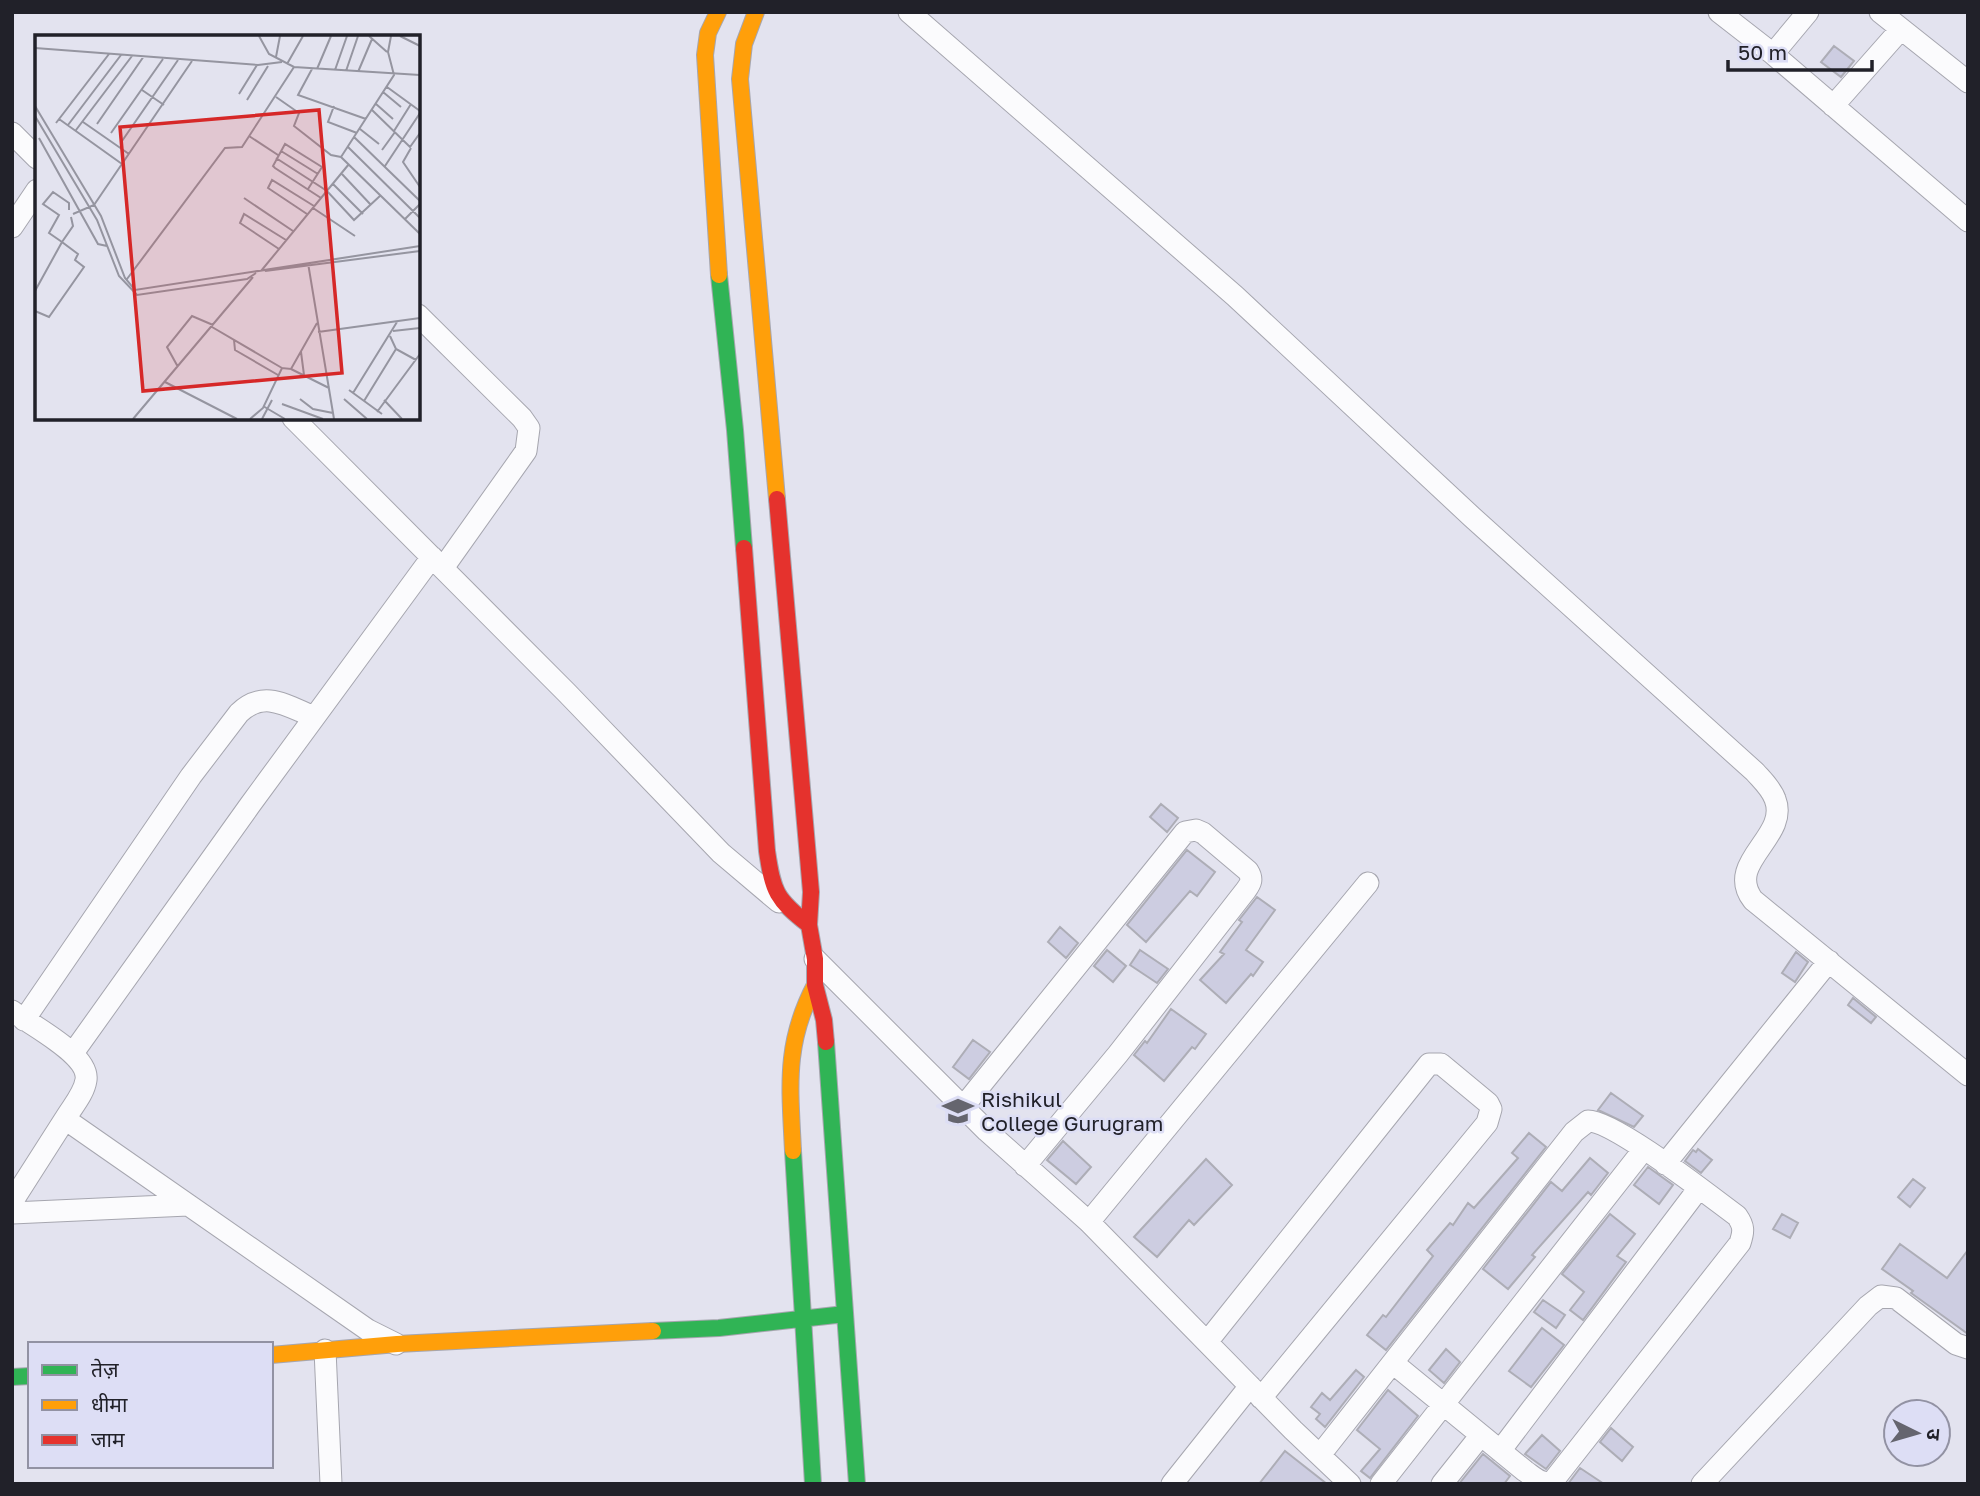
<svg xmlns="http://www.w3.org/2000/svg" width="1980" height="1496" font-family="'Golos Text','Noto Sans Devanagari',sans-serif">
  <rect width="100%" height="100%" fill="#e3e3ef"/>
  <path fill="#cdcde1" stroke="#adadb6" stroke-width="2" d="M1834,46L1854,61L1841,77L1821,62Z
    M1161,804L1178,818L1167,832L1150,817Z
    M1187,850L1215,872L1197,896L1190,891L1146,942L1127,925Z
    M1257,897L1275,910L1246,950L1263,962L1253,976L1251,974L1226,1003L1200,980L1224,954L1220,952L1242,922L1239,920Z
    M1060,927L1078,943L1066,958L1048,942Z
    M1107,950L1126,966L1113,982L1094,966Z
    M1140,950L1168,969L1157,983L1130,965Z
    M1796,952L1808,962L1795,982L1782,973Z
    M1853,998L1876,1017L1871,1023L1848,1005Z
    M1171,1009L1206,1034L1195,1049L1192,1047L1164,1081L1134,1055L1145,1041L1147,1043Z
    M973,1040L990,1052L969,1079L953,1067Z
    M1611,1093L1643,1116L1634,1127L1598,1110Z
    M1529,1133L1546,1147L1386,1350L1367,1335L1383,1315L1386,1317L1433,1256L1427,1250L1450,1223L1453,1225L1468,1203L1474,1208L1518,1158L1512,1153Z
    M1063,1141L1091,1167L1076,1184L1047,1160Z
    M1698,1149L1712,1160L1701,1173L1685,1161L1693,1150L1696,1152Z
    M1590,1158L1608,1173L1591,1195L1588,1192L1532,1255L1535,1257L1508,1289L1483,1269L1551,1182L1562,1191Z
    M1206,1159L1232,1185L1194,1225L1189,1220L1157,1257L1134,1237Z
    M1648,1167L1673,1185L1659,1204L1634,1185Z
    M1913,1179L1925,1188L1910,1207L1898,1197Z
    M1610,1214L1635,1234L1617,1256L1626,1262L1583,1320L1570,1310L1584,1292L1562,1274Z
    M1782,1214L1798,1223L1790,1238L1773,1229Z
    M1900,1244L1947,1278L1968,1250V1334L1911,1293L1913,1291L1882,1269Z
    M1543,1300L1565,1315L1556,1328L1534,1312Z
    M1542,1328L1564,1345L1531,1387L1509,1371Z
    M1446,1349L1460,1362L1444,1383L1429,1370Z
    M1356,1370L1364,1377L1325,1427L1316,1419L1320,1414L1311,1407L1322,1393L1330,1400Z
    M1388,1390L1418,1416L1370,1478L1361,1471L1380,1449L1357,1430Z
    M1611,1428L1633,1447L1622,1461L1600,1442Z
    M1542,1435L1560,1451L1546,1469L1525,1454Z
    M1285,1451L1327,1484H1259Z
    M1483,1454L1510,1476L1504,1484H1459Z
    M1580,1468L1604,1484H1568Z"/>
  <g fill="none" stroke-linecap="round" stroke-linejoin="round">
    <defs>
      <path id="street" d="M909,12L1235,296L1472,517L1755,772C1762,780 1771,788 1775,799C1790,837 1724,862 1753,900L1968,1075
        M1719,12L1773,54L1968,221
        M1880,12L1968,82
        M1773,54L1808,12
        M1833,106L1901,29
        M12,133L37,158
        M12,227L37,190
        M418,315L522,418L529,428L526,451L443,568
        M293,418L567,693L721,853L779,902
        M815,959L987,1131L1089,1222L1293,1430L1350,1484
        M12,1011C31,1025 90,1055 86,1080C84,1094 72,1107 65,1119L368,1330L396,1344
        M24,1020L191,776L239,713C264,689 287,706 314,717
        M73,1053L250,805L432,557
        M963,1107L1185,832L1196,830L1203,833L1248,871C1253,879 1251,883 1246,890L1118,1054L1025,1166
        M1665,1164L1829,961
        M12,1202L65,1119
        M12,1213L188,1205
        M1089,1222L1368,883
        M1207,1342L1429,1064H1441L1488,1103L1491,1109L1487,1123L1261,1398
        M325,1350L331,1484
        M1500,1451L1699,1188
        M1320,1455L1574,1132L1588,1121C1615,1121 1711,1197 1737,1216C1744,1226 1744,1231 1740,1243L1553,1481C1542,1486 1534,1477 1525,1471L1393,1363
        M1172,1484L1250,1386
        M1381,1484L1644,1149
        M1442,1484L1481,1435
        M1702,1484L1868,1306L1881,1296L1896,1298L1956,1344L1968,1348"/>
      <path id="fast" d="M719,275L735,430L744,548
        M826,1042L857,1484
        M793,1151L813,1484
        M653,1331L719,1328L845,1314
        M12,1377L30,1376"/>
      <path id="slow" d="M718,12L708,33L705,55L719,275
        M756,12L744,44L740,79L777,499
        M793,1151C790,1087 784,1044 815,985
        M271,1355L397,1344L653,1331"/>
      <path id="jam" d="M777,499L811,892L809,925L815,959V985L824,1020L826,1042
        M744,548L767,851C773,892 776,899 809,925"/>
    </defs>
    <use href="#street" stroke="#a6a6af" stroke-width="23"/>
    <use href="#fast" stroke="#a6a6af" stroke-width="18"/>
    <use href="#slow" stroke="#a6a6af" stroke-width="18"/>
    <use href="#jam" stroke="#a6a6af" stroke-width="18"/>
    <use href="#street" stroke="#fbfbfd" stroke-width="21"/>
    <use href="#fast" stroke="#30b455" stroke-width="16"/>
    <use href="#slow" stroke="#ff9f0a" stroke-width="16"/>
    <use href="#jam" stroke="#e5322d" stroke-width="16"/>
  </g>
  <defs>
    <symbol id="university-bare" viewBox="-9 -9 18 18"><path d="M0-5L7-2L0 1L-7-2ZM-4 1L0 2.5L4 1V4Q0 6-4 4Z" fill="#65656e" stroke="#dddef5" stroke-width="2.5" paint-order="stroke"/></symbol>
  </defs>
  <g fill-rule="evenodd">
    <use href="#university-bare" x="936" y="1089" width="44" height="44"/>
  </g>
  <g text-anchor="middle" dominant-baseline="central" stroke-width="5" stroke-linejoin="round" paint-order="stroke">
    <g font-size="21" fill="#212129" stroke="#dddef5" text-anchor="start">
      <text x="981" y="1099">Rishikul<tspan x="981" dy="24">College Gurugram</tspan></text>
    </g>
  </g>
  <g transform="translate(35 35)">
    <rect width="385" height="385" fill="#e3e3ef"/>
    <path fill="none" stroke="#9595a0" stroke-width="2" d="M224,1L234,19L259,32L385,40M334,1L352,17M356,1L353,17L359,40L306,122L385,199M365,1L385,11M0,13L223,30L247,27M241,22L245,1M252,29L268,1M277,34L263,60L331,84M282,34L296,1M300,35L312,1M311,36L323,1M323,37L337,4M352,52L385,76M107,55L129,70M348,57L366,72M204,59L222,30M241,62L264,78L259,91L296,120L306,122M212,65L233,31M341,69L358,84M0,71L66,181L90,243L100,255L385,211M299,71L293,87L322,98M337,75L375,112L385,98M0,81L62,185L84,241L102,260L212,244L221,238M24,84L87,129M48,87L94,119M21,88L74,19M62,89L109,21M33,90L86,20M325,94L344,109M41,95L97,21M359,96L376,69M76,98L128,24M214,101L243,120M319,102L385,166M4,103L63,209L72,211M87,106L143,25M313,112L385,183M376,113L368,127L385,152M347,115L360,97M246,116L283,139M241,123L292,156L319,185L346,160M350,131L385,78M306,138L336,170M297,148L328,179M273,154L287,132L250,109L238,131L240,133L286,163M209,163L258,196M278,173L320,201M38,179L59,170L157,26M272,179L233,153L237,145L279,171M370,184L385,169M244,214L205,188L209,179L251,205M273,228L299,384M226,236L314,129M230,236L385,216M92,244L190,113L207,112L259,32M0,256L27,207L14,198L24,180L8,169L18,157L34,168V175M0,276L14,282L49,232L40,225L43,219L27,207L38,191L36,182M177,292L247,333M358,296L385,293M283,297L385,283M355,301L361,314L381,325M199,305L200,315L243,340M266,317L269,340M143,332L132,312L157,281L178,290M256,334L294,353M130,347L202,384M314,355L347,379M318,358L362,287M265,364L278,374L298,378M309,364L332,384M349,365L367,384M329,366L361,314M247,369L288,384M228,371L250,384M342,377L385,319M98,384L218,242M215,384L228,373L247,333L256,334L282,288M227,384L237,365"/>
    <path fill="#d62828" fill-opacity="0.15" stroke="#d62828" stroke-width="3.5" d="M284,75L307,338L108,356L85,92Z"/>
    <rect width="385" height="385" fill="none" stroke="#212129" stroke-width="3.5"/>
  </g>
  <rect width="1980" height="1496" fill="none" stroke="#212129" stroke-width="28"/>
  <rect x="28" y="1342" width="245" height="126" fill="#dddef5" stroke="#9292a3" stroke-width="2"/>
  <rect x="42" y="1365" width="35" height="10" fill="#30b455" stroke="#9292a3" stroke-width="2"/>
  <text x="91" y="1377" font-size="21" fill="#212129">तेज़</text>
  <rect x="42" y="1400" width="35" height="10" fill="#ff9f0a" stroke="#9292a3" stroke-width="2"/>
  <text x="91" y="1412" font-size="21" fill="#212129">धीमा</text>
  <rect x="42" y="1435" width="35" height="10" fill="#e5322d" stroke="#9292a3" stroke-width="2"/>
  <text x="91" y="1447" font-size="21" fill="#212129">जाम</text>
  <g transform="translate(1917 1433) rotate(95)"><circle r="33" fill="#dddef5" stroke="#9292a3" stroke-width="2"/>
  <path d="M0-5L12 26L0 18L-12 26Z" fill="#65656e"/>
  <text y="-10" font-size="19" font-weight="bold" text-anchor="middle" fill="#212129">उ</text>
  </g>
  <path d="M1728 60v10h144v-10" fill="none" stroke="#212129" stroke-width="3.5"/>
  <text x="1738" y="60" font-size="21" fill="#212129" stroke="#dddef5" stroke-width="5" paint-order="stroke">50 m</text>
</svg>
